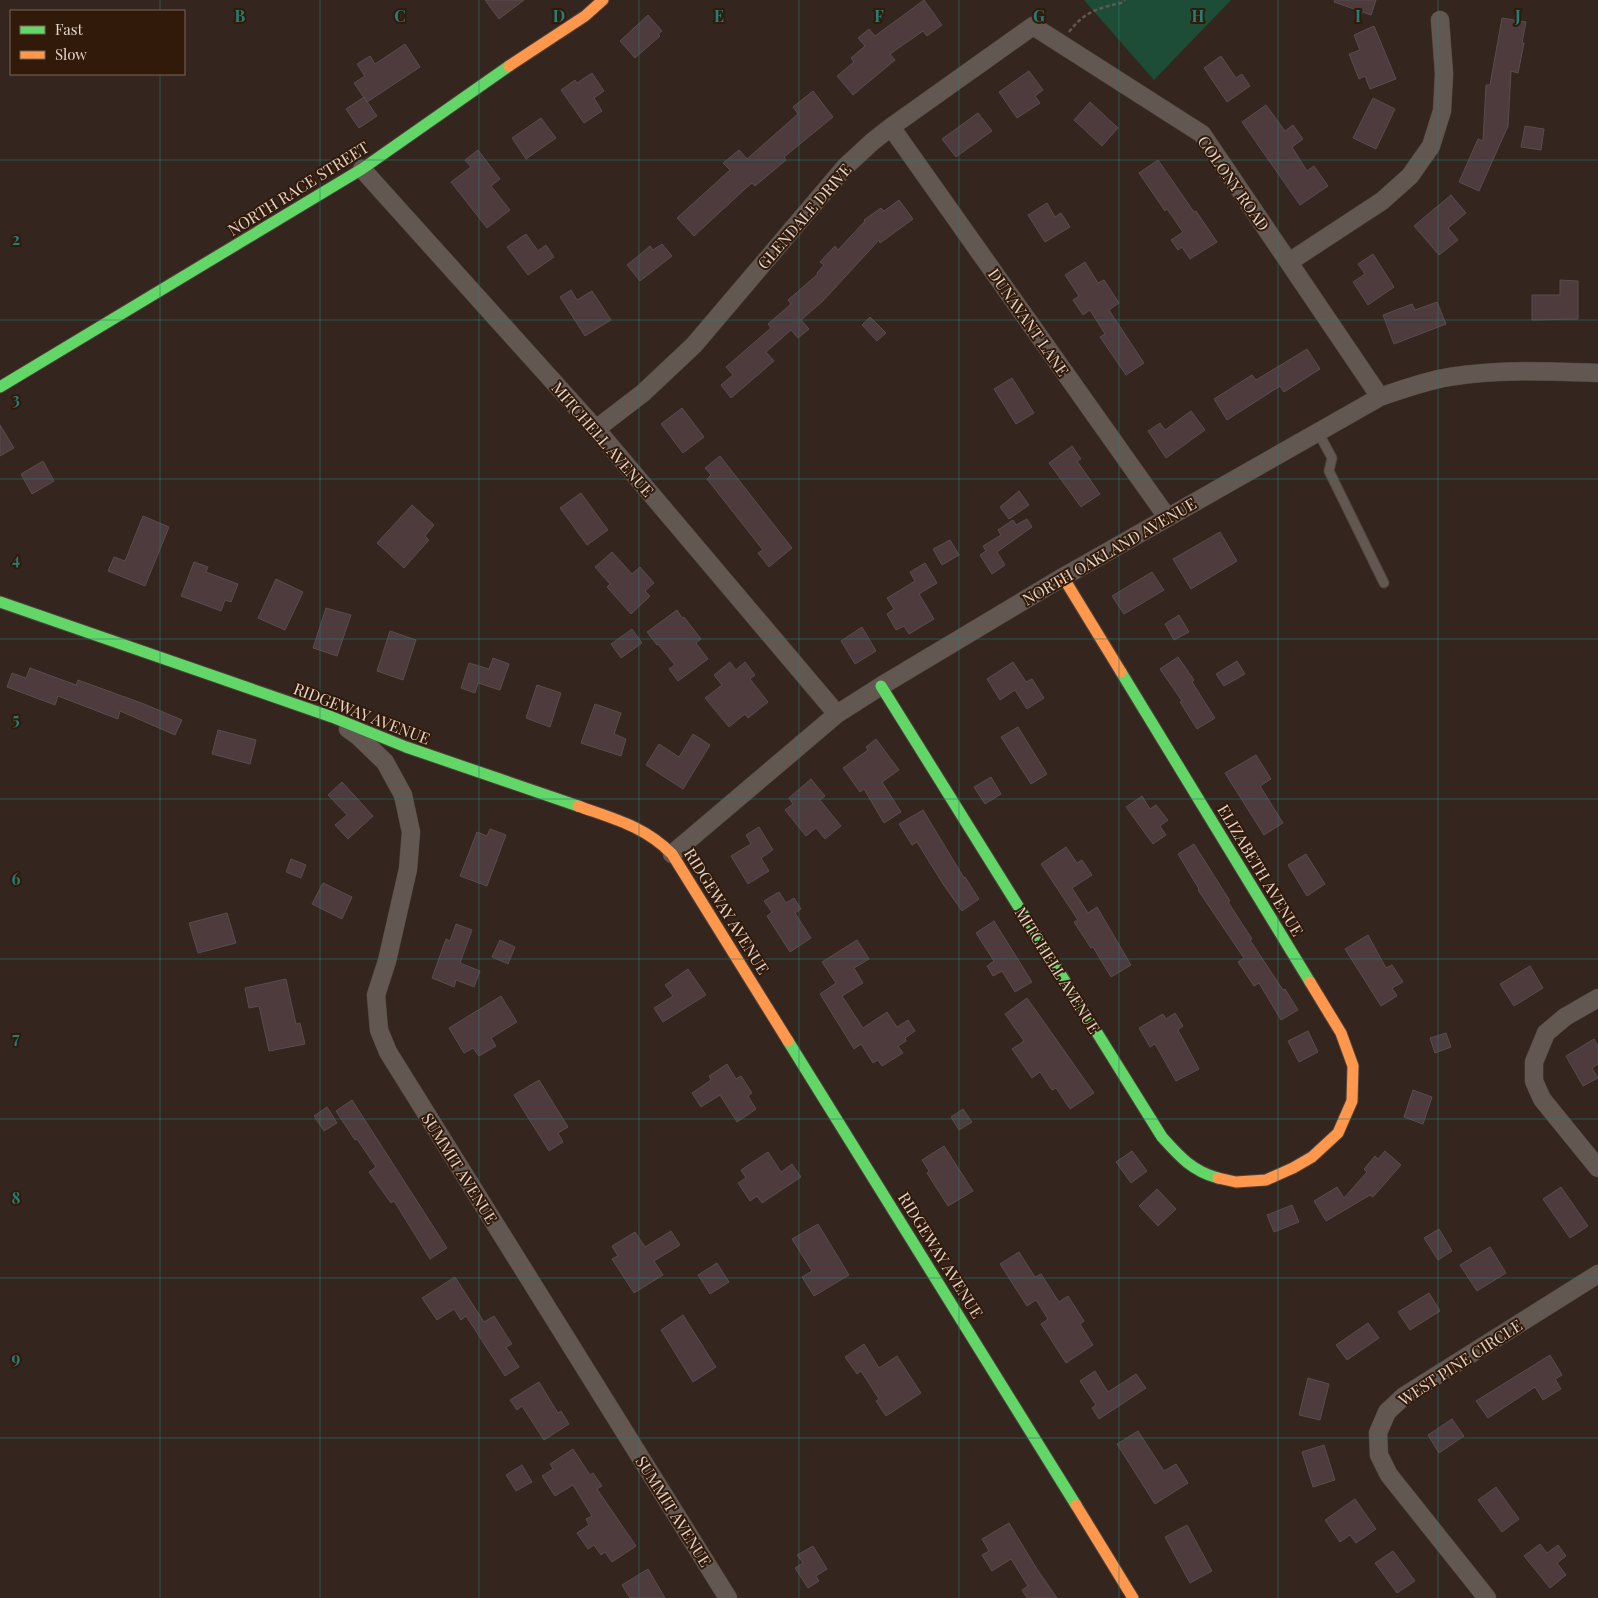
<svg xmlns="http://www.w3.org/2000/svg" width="1598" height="1598" font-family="'Playfair Display',serif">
  <rect width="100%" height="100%" fill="#34261e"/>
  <path fill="#1d4d37" d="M1084,0H1231L1154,80Z"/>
  <path fill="#4e3b3e" stroke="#594c4c" d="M485,0H524L499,19Z
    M924,0L942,25L927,36L923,31L890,54L895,60L853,95L837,76L854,62L851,58L865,46L858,38L869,29L875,36Z
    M1335,0H1376L1371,15L1334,2Z
    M648,15L662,31L658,34L660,36L635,58L620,41Z
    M1502,18L1526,22L1522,43H1524L1518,73L1511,71L1508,126L1479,191L1459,182L1478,139L1483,141L1486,85H1490Z
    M1374,26L1396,79L1370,89L1365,76L1359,79L1349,54L1360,50L1354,35Z
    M405,44L420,67L367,102L354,83L365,76L357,64L370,56L375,64Z
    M1221,56L1236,78L1242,74L1250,86L1227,102L1204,68Z
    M1029,71L1043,90L1035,96L1040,103L1017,118L999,92Z
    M592,73L604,91L594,98L602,111L584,123L561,90L575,80L577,83Z
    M813,91L833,117L784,157L786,160L755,186L752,183L745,189L694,236L677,218L730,170L723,163L739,150L747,159L798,114L793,107Z
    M364,97L377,116L359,128L346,109Z
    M1373,98L1395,109L1376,149L1353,138Z
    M1090,102L1118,128L1102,146L1074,120Z
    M1266,105L1285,131L1293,125L1303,139L1292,147L1307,171L1314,166L1328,186L1300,205L1242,122Z
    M978,113L992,131L956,157L942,139Z
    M541,118L556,138L526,159L512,138Z
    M1525,126L1544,129L1541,150L1521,147Z
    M478,150L500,179L491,186L510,210L487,228L451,182L471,167L465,160Z
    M1158,160L1194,212L1196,211L1217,242L1190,259L1182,247L1178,250L1171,240L1183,232L1167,209L1165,211L1139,173Z
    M1451,195L1466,213L1448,228L1458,240L1439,255L1414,226Z
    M899,200L913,219L880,243L879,240L823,301L801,320L809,329L798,338L791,330L766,352L774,361L731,398L721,385L733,375L726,367L771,328L768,324L791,304L788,300L818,274L817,273L824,265L820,262L835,246L838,250L865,221L864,220L881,208L884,211Z
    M1047,203L1055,217L1061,213L1070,227L1045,242L1028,215Z
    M526,234L538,251L546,245L554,257L528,275L507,247Z
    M662,244L672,256L640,281L627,265L650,246L653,250Z
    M1373,254L1394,287L1368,305L1353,282L1365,274L1358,264Z
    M1085,262L1098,283L1104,280L1119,303L1109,310L1144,363L1126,375L1100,337L1105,334L1090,310L1083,315L1073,300L1079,296L1065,275Z
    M1560,280L1578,281V319L1532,320V295H1560Z
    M571,290L577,300L592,291L611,320L585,336L560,297Z
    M1437,302L1446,324L1394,344L1383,315L1412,304L1415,310Z
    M870,317L886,333L877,341L862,325Z
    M1307,349L1320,369L1284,392L1280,386L1227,420L1214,399L1252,375L1256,380Z
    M1012,378L1034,413L1016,424L994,389Z
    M682,408L704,437L683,453L661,424Z
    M1191,411L1205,430L1166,458L1148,431L1160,423L1165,430Z
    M0,425L14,448L0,456Z
    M1072,446L1081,459L1077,461L1100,494L1081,507L1049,463Z
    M720,456L792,548L769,567L758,553L763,550L707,479L711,475L705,468Z
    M43,461L54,481L32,494L21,474Z
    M1019,491L1029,505L1009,519L1000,507Z
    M581,493L608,530L587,545L560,508Z
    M412,505L434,525L425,536L429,540L404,568L377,543Z
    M143,516L169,527L145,586L108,571L114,557L125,561Z
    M1027,519L1032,527L997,552L1005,565L992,574L980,555L986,551L983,546L1001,535L998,530L1013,520L1016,525Z
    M1220,532L1237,561L1191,589L1173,559Z
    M950,540L959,555L942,565L933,549Z
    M612,552L632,574L640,567L654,583L645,591L650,596L631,614L607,587L610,584L595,567Z
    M194,562L208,567L206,572L238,584L231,602L225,600L221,611L181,596Z
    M925,563L937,583L919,594L934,619L909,634L904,626L896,630L887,614L894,609L887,598L915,581L910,572Z
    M1152,572L1164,590L1124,614L1112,596Z
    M276,579L303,592L285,630L258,618Z
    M326,608L351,615L337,656L313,648Z
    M677,610L682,618L684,617L701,639L696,643L708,659L678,681L669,669L675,665L658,644L657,645L647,632Z
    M1179,615L1189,632L1174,640L1165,624Z
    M862,627L876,651L855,664L841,641Z
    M632,629L642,643L621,658L611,644Z
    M390,631L416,640L403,680L377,671Z
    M1178,657L1194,680L1192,682L1215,718L1197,729L1180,702L1182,701L1160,669Z
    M493,658L509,664L500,690L478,683L475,693L461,688L469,663L489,669Z
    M1237,661L1245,674L1224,686L1216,674Z
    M730,662L736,670L745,662L755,675L750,679L768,702L748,718L745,714L729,727L705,698L722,685L714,675Z
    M1013,662L1026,682L1032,679L1044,698L1027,709L1015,690L1000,700L987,679Z
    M30,668L76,685L78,680L144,704L182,720L175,735L120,711L118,719L58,696L55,705L7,687L12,673L26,678Z
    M537,685L561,693L550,727L526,718Z
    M595,704L621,713L614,734L626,739L621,756L581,743Z
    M1018,727L1047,774L1031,784L1001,737Z
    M218,730L256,740L250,764L212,754Z
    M693,734L710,745L683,789L646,765L659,744L679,757Z
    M876,739L899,770L882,782L901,812L884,823L864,789L860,792L843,768L868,750L866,747Z
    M1256,755L1271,779L1260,786L1283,823L1264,835L1225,773Z
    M991,777L1001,794L985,804L974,787Z
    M811,779L825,796L820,800L841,826L825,839L816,828L806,836L785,810L793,804L789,798Z
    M342,782L373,816L348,839L335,825L347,815L328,795Z
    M1142,796L1150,809L1156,805L1168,820L1160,826L1166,835L1153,844L1126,807Z
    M923,810L964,878L965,877L979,899L962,911L943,884L917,842L912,845L899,824Z
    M759,827L773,850L761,858L769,871L748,884L731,856L751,844L746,835Z
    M490,829L506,835L487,886L460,876L477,832L487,836Z
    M1194,844L1230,901L1228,902L1252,939L1250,940L1283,990L1285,989L1298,1010L1281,1020L1259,983L1254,986L1238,962L1244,958L1198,890L1199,889L1178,854Z
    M1066,847L1077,863L1082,860L1092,875L1072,888L1088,913L1097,907L1131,965L1111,977L1093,947L1091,948L1074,922L1078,920L1041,864Z
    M1306,854L1325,884L1307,896L1288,865Z
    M291,859L306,865L301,878L286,872Z
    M323,883L352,897L342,919L312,904Z
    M779,892L786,903L794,898L801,909L795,913L811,938L790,952L767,916L772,912L764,901Z
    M227,913L236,943L198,953L189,923Z
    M994,921L1032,982L1015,992L1002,971L993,976L987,966L994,961L976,933Z
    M456,924L472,930L460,963L480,971L474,987L456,980L454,987L432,978L446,939L450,941Z
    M1368,935L1386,968L1392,965L1403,982L1392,988L1397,996L1381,1006L1345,949Z
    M500,940L515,947L508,964L492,957Z
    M857,940L869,959L854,968L863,983L842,996L863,1028L887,1012L897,1027L908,1020L915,1031L905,1038L906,1041L898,1046L903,1053L882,1066L878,1060L873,1063L861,1044L854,1049L820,994L836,983L822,962Z
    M1530,966L1543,988L1514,1006L1500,984Z
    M688,969L706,995L663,1022L654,1008L673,996L665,985Z
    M286,979L296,1024L300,1023L305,1044L269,1051L259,1006L249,1008L245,988Z
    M501,996L517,1022L491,1038L496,1046L479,1056L473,1048L464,1053L449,1028Z
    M1027,998L1094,1093L1070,1109L1056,1088L1052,1090L1040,1072L1032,1078L1012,1049L1024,1041L1005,1014Z
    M1175,1013L1183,1026L1178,1030L1199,1069L1176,1081L1155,1044L1150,1047L1139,1028L1163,1014L1166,1019Z
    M1308,1031L1318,1052L1299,1062L1288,1041Z
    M1446,1033L1451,1047L1435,1053L1430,1038Z
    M1594,1039L1598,1046V1064L1592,1068L1598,1078L1583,1086L1566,1056Z
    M727,1064L736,1079L741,1076L752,1093L748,1096L756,1109L737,1122L720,1095L701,1107L692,1093L711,1080L709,1076Z
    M539,1080L568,1127L558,1133L563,1142L549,1151L514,1095Z
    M1413,1090L1432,1097L1423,1124L1404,1117Z
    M352,1100L447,1248L430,1259L394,1201L391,1203L369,1172L376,1167L357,1139L355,1140L336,1111Z
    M327,1107L337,1123L324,1131L314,1116Z
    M963,1109L972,1122L959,1130L951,1117Z
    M944,1146L973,1191L948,1206L927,1173L929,1171L922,1160Z
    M1132,1151L1147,1171L1131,1183L1116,1162Z
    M1385,1151L1401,1165L1373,1197L1370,1195L1326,1221L1314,1201L1337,1187L1344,1198L1367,1172L1364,1169L1375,1156L1378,1159Z
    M768,1152L781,1172L792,1164L801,1177L762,1203L757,1196L750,1201L738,1183L746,1178L741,1170Z
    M1561,1187L1588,1226L1570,1238L1543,1199Z
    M1157,1189L1176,1209L1158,1226L1139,1206Z
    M1292,1205L1299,1222L1274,1232L1267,1215Z
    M818,1224L849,1275L814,1296L802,1277L812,1271L792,1239Z
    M1439,1229L1452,1251L1438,1260L1424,1238Z
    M671,1231L680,1245L654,1261L663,1275L634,1293L612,1259L618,1256L612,1246L635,1232L645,1247Z
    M1490,1247L1506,1273L1477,1291L1460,1265Z
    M1019,1252L1035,1277L1041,1274L1059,1302L1068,1296L1084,1321L1080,1324L1093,1345L1066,1363L1041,1324L1048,1319L1036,1300L1027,1306L1000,1264Z
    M717,1263L729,1282L710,1294L698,1275Z
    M455,1277L484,1322L494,1316L512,1344L506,1347L519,1367L505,1376L466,1316L461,1320L454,1309L437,1320L422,1298Z
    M1429,1293L1440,1311L1410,1330L1398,1312Z
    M683,1315L716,1367L693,1382L661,1330Z
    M1368,1323L1379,1338L1347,1360L1336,1345Z
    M864,1344L879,1368L897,1356L921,1393L886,1416L876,1401L879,1399L861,1371L857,1374L845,1357Z
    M1550,1355L1562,1375L1555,1379L1561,1389L1543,1400L1535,1387L1488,1418L1476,1401Z
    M1095,1371L1108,1392L1136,1374L1146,1388L1099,1419L1092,1408L1096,1405L1080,1381Z
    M1308,1378L1329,1384L1320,1420L1299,1415Z
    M539,1382L558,1413L561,1411L569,1424L544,1440L522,1406L517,1410L510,1400Z
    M1452,1419L1464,1436L1439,1453L1428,1435Z
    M1138,1431L1164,1471L1176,1464L1188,1483L1155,1504L1117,1444Z
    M1324,1445L1335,1480L1313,1487L1302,1452Z
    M573,1449L590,1475L593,1473L602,1486L597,1489L636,1546L612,1562L605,1552L601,1555L594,1545L588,1549L577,1533L589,1525L586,1519L592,1516L573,1485L555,1496L542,1476L553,1469L550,1464Z
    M522,1465L532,1482L516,1491L506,1475Z
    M1496,1487L1519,1519L1502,1532L1478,1500Z
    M1355,1499L1376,1529L1356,1543L1350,1535L1340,1542L1325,1520Z
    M1009,1523L1037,1569L1057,1598H1027L1022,1590L1028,1586L1011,1559L992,1571L982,1555L989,1551L982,1539Z
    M1187,1525L1212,1571L1190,1583L1165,1537Z
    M1540,1544L1547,1553L1558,1545L1566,1556L1557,1563L1566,1575L1550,1588L1524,1556Z
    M813,1546L827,1569L816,1576L819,1581L808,1588L795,1568L803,1563L797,1555Z
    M1393,1551L1415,1581L1397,1593L1375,1563Z
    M648,1569L665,1598H630L622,1585Z"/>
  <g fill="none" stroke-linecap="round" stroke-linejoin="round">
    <defs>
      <path id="lane" d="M1318,432L1332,458L1329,471L1384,583"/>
      <path id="street" d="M891,127L1167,517
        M362,169L596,429L837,714
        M1289,262L1382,201L1410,176L1431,146L1442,111L1444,74L1440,20
        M596,429L643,393L694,345L846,166L872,142L891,127L1033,26L1202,134L1380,397
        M348,729L358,736L385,762L403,795L411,832L408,869L387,961L376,995L379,1030L388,1052L728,1598
        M672,854L837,714L881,686L1063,577L1380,397C1403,389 1425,381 1449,377C1498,369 1549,371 1598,373
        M1598,998L1565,1017L1546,1033L1534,1062V1081L1542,1099L1598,1168
        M1487,1598L1389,1475L1379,1455L1378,1433L1387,1412L1404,1396L1598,1274"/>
      <path id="fast" d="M0,387L362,169L509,66
        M0,602L332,717L406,747L578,806
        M1121,672L1310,982
        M881,686L1162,1137C1179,1156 1192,1171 1218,1178
        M788,1041L1076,1505"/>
      <path id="slow" d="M509,66L585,16L603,0
        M1063,577L1121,672
        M578,806C614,819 644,826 672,854L788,1041
        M1218,1178L1236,1182L1266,1180L1293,1168L1312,1157L1338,1133L1352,1101L1353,1066L1341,1033L1310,982
        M1076,1505L1133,1598"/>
    </defs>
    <use href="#lane" stroke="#4f433c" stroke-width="11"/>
    <use href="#street" stroke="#4f433c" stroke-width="19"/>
    <use href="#fast" stroke="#4f433c" stroke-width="13"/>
    <use href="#slow" stroke="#4f433c" stroke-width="13"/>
    <path stroke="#625852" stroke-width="2.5" stroke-dasharray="4 2.5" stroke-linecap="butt" d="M1069,32C1084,12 1098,8 1121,3L1125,0"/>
    <use href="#lane" stroke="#625851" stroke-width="9"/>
    <use href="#street" stroke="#625851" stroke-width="18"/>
    <use href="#fast" stroke="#63d668" stroke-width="11"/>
    <use href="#slow" stroke="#ff974d" stroke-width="11"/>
  </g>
  <path fill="none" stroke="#247f77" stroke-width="1" stroke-opacity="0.55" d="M160,0V11M320,0V1598M479,0V1598M639,0V1598M799,0V1598M959,0V1598M1119,0V1598M1278,0V1598M1438,0V1598M160,74V1598M0,160H1598M0,320H1598M0,479H1598M0,639H1598M0,799H1598M0,959H1598M0,1119H1598M0,1278H1598M0,1438H1598"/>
  <g text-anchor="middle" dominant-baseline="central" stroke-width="4" stroke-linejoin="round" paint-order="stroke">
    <g font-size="16" fill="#e4d4ca" stroke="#321a0b">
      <text transform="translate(1234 183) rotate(55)">COLONY ROAD</text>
      <text transform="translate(298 188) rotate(-32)">NORTH RACE STREET</text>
      <text transform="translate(804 216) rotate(-49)">GLENDALE DRIVE</text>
      <text transform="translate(1029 322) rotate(55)">DUNAVANT LANE</text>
      <text transform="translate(603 439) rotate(49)">MITCHELL AVENUE</text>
      <text transform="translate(1109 551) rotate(-30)">NORTH OAKLAND AVENUE</text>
      <text transform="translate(362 713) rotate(21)">RIDGEWAY AVENUE</text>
      <text transform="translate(1261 870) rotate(59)">ELIZABETH AVENUE</text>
      <text transform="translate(727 911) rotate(58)">RIDGEWAY AVENUE</text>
      <text transform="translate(1058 970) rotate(58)">MITCHELL AVENUE</text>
      <text transform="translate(460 1168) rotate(58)">SUMMIT AVENUE</text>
      <text transform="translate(941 1255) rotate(58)">RIDGEWAY AVENUE</text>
      <text transform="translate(1460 1362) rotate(-33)">WEST PINE CIRCLE</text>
      <text transform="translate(674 1511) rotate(58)">SUMMIT AVENUE</text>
    </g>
  </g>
  <g font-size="16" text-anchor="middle" font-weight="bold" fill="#247f77" stroke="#321a0b" stroke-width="4" stroke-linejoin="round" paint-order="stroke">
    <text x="240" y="22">B</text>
    <text x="400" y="22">C</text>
    <text x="559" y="22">D</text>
    <text x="719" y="22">E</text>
    <text x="879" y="22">F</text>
    <text x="1039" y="22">G</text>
    <text x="1198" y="22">H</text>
    <text x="1358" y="22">I</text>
    <text x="1518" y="22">J</text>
    <text x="16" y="245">2</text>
    <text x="16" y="405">3</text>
    <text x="16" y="565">4</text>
    <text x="16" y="725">5</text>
    <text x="16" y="885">6</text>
    <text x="16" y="1044">7</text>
    <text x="16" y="1204">8</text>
    <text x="16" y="1364">9</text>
  </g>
  <rect x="10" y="10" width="175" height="65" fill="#321a0b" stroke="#796457"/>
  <rect x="20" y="26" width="25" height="8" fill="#63d668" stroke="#796457"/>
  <text x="55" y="35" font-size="15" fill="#e4d4ca">Fast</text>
  <rect x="20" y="51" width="25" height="8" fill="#ff974d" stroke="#796457"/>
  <text x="55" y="60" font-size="15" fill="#e4d4ca">Slow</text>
</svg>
